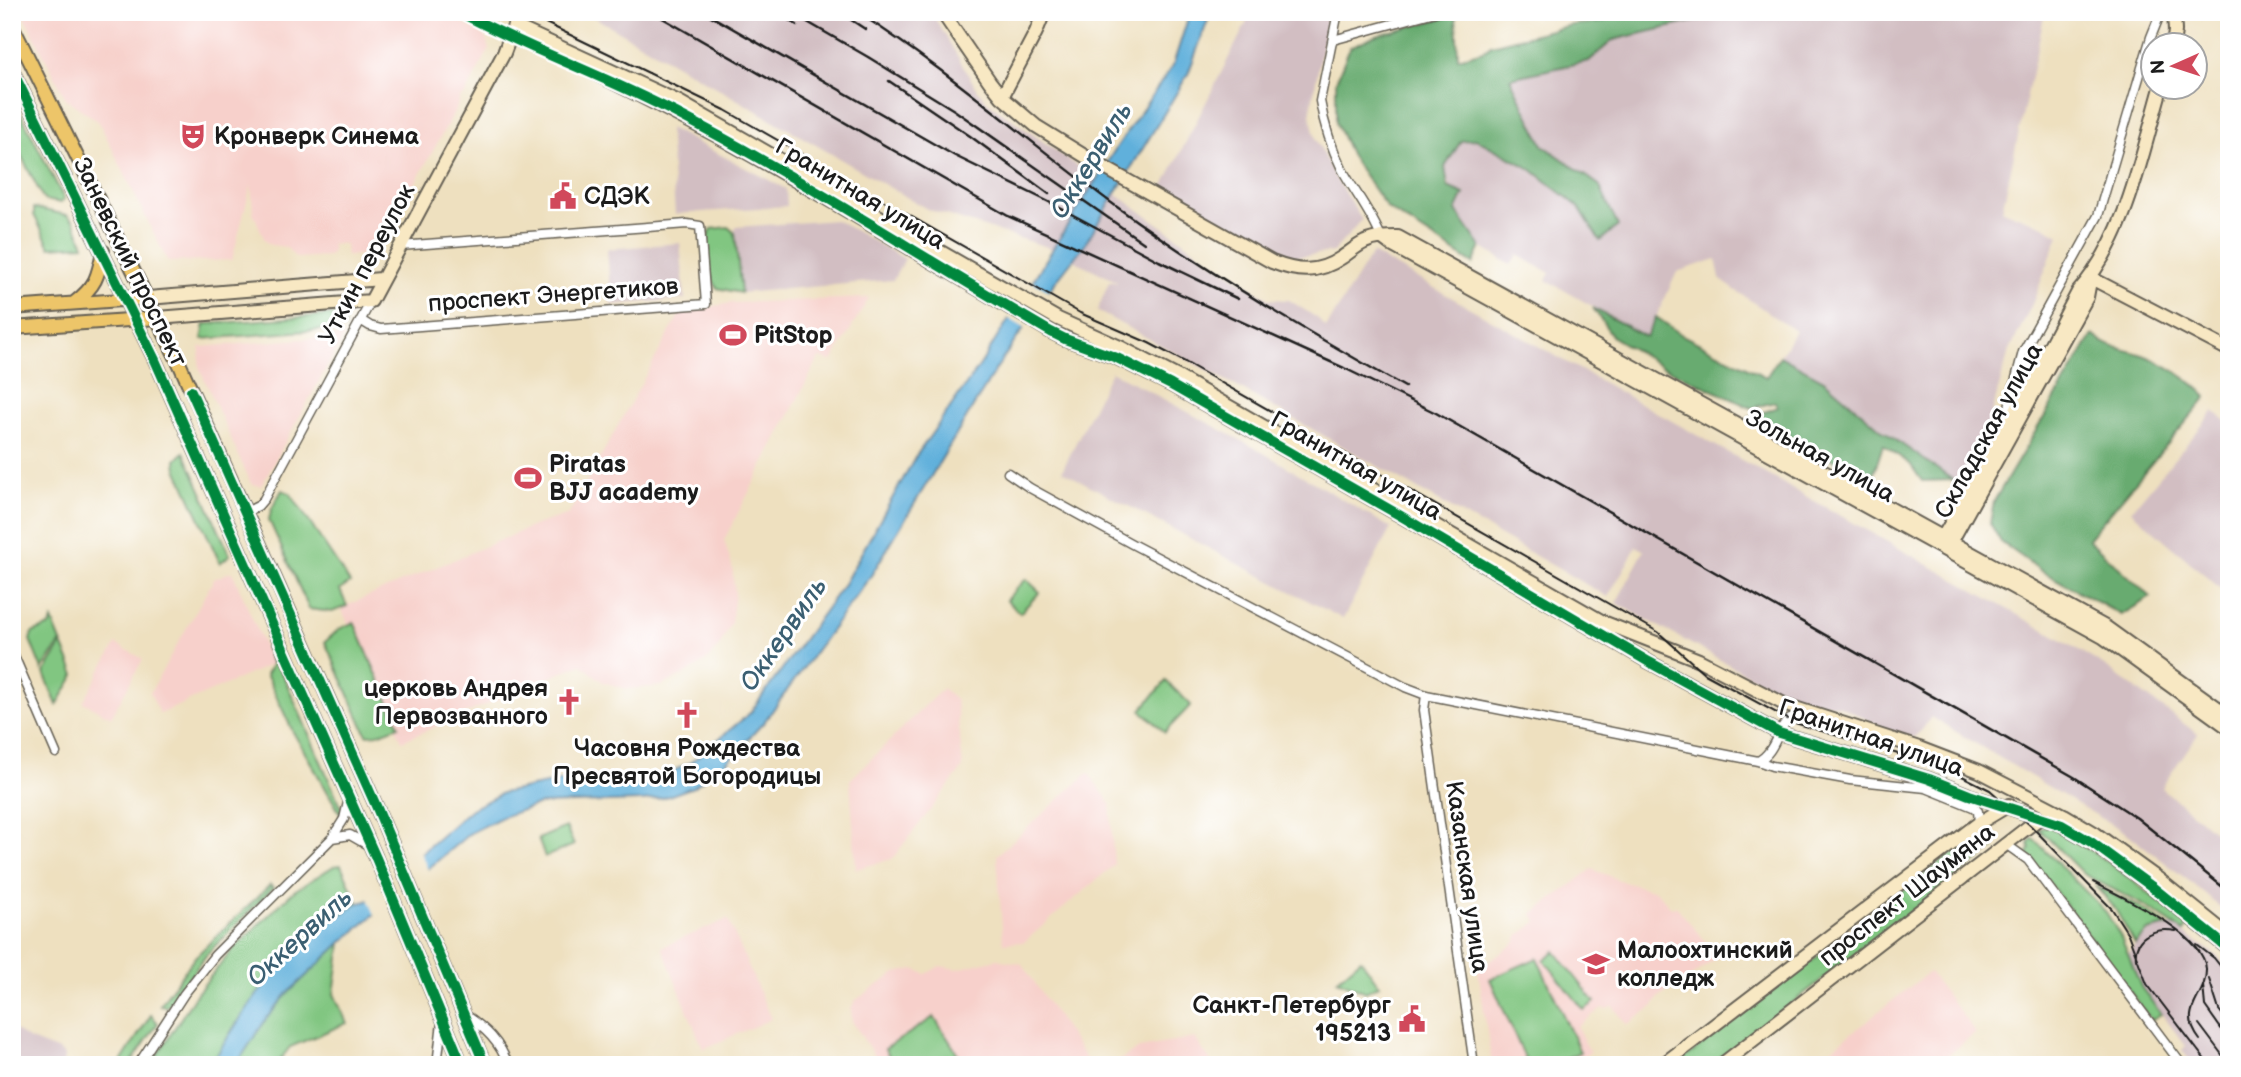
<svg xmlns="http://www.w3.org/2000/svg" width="2241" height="1077" font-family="'Balsamiq Sans',sans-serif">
  <rect width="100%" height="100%" fill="#fff"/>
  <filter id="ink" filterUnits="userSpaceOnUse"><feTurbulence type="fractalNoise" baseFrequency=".0143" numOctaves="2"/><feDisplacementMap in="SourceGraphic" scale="14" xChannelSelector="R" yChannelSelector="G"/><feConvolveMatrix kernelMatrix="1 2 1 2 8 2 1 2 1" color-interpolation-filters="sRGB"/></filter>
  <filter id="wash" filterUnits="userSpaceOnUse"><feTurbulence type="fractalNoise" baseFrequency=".00686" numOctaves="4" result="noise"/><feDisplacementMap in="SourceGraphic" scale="28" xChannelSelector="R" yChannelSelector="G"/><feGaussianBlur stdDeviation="1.57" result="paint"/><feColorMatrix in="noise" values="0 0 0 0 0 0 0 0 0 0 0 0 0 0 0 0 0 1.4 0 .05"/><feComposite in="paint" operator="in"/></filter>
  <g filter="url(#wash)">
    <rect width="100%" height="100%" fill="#eee0bf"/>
    <path fill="#f7d0cb" d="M22,12H444L485,36L489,50L464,96L460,97L456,109L385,238L382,235L366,254L346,256L345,244H332V252L329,256L296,258L286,247L271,245L265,241L253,212L251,185L232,260L168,262L99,122L66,99Z
      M869,298L832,361L819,358L724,540L732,566L735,594L731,623L720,645L706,661L686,674L661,686L628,689L603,682L581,664L402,741L341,608L538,524L569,514L681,312L731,303Z
      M344,336L261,486L251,484L199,367L200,347Z
      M232,571L272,664L160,714L150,693L214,579Z
      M116,644L143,659L111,717L83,702Z
      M943,688L956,701L963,768L892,859L856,869L850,780Z
      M1088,773L1110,803L1114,865L1024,942L1003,943L997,855Z
      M1592,869L1624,882L1656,891L1671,907L1676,906L1718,957L1679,986L1668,990L1659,997L1654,1006L1627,1025L1613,1006L1608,1009L1602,1008L1577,1027L1590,1052L1573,1065H1492L1478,970L1516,942L1519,935L1538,922L1533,914Z
      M728,919L771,1019L703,1049L662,947Z
      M997,959L1022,964L1090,1065H880L852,1021L851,1008L856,1000L896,973L914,969L926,974L940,966L957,969Z
      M1929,972L1976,1033L1935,1065H1841L1830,1050Z
      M1195,1038L1213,1065H1113L1139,1048Z"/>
    <path fill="#d2bec2" d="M585,12H925L935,18L978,91L989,103L1208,259L1269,299L1289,300L1317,318L1326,328L1372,253L2059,638L2106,667L2198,734L2161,788L2229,843V915L2189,881L2128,834L1931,717L1922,730L1913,738L1891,732L1840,706L1790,698L1616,603L1644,551L1637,546L1608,597L1227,381L1097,311L1109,282H1118L1047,247L927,209Z
      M1252,12H1328L1310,115L1316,139L1334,176L1362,220L1333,252L1285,258L1162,189Z
      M1720,12H2045L2002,210L2044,226L2059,235L2033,302L2008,354L1985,439L1960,483L1953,480L1883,430L1824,380L1780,356L1795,331L1725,283L1720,278L1716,259L1677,272L1647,337L1546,280L1550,273L1518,255L1511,265L1481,247L1456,210L1445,167L1461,141L1476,139L1531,169L1579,207L1600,241L1599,185L1543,145L1510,78L1507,57Z
      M669,128L786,189L787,206L675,214Z
      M836,220L905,259L893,280L741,293L735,227Z
      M680,243L685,299L611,305L607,249Z
      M1111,371L1255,448L1391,528L1343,619L1062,471Z
      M2214,411L2229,423V596L2131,511Z
      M2173,925L2217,956L2229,970V1065H2193L2182,1050L2186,1046L2141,987L2128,955L2138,940L2148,931Z
      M12,1028L28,1039L59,1051L64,1055L63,1065H12Z"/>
    <path fill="#81c681" stroke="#4e714e" stroke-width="2" d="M12,96L64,199L61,203L44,200L12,138Z
      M34,208L67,215L74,221L84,245L50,247L34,215Z
      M728,227L735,233L741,293L717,288C708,272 700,245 712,229Z
      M344,314L345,328L202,339L205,324Z
      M184,452L230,555L220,563L177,469L176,460Z
      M282,490L290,493L350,583L340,590L347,606L332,612L309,609L269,520L271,510Z
      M1026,579L1040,592L1020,613L1006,600Z
      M52,620L61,642L42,670L30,640L32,633L50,626Z
      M354,622L399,726L378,734L367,735L325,642L339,629Z
      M269,643L341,807V815L293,732L266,674L272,664L266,647Z
      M62,644L75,675L57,705L44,673Z
      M1166,681L1191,705L1165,732L1141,710Z
      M2044,826H2052L2111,864L2187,923L2188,926L2184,932L2142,904L2083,874L2039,829Z
      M566,827L574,845L545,857L538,839Z
      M1981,831L1994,848L1711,1065H1676Z
      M2033,838L2106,912L2121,937L2141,987L2161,1014L2151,1020L2027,853L2030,850L2029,843Z
      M341,865L358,903L313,935L234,1027L211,1065H151L197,993L233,949L294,891L334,866Z
      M270,885L273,888L208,953L167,1007L160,1005L195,957Z
      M2095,886L2140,907L2167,926L2148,931L2135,944L2114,907Z
      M341,943L334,994L347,1023L290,1047L276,1065H236L266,1019L288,993Z
      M1555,951L1595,1002L1584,1010L1544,960Z
      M1537,958L1580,1052L1551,1065H1528L1490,979Z
      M1361,959L1379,985L1366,992L1337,980Z
      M151,1015L158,1023L130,1065H119Z
      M934,1017L965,1065H894L885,1049Z"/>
    <path fill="#68ab6f" stroke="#426446" stroke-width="2" d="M1623,12H1735L1613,40L1589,61L1510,78L1543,145L1599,185L1618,226L1600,241L1579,207L1531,169L1476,139L1461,141L1445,167L1448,187L1464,194L1456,211L1481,247L1473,264L1387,208L1352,158L1336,123V81L1350,47L1376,35L1456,15L1458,58L1483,51L1491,45L1571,25L1602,22Z
      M1593,308L1646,337L1656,317L1682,335L1766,377L1780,356L1824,380L1883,431L1953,480L1922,481L1910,464L1883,445L1871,482L1800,441L1750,417L1778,407L1775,402L1751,408L1663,367L1613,337Z
      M2093,335C2109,349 2123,348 2143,355C2163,362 2193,381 2207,397L2088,539L2151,597L2121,615L2043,572L2001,542L1990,523L1994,501Z"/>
    <path fill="#60b0db" stroke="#3e667c" stroke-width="2" d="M1190,12H1211L1188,74L1085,244L1056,281L996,369L872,574L764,722L723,766L693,787L663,798L643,801L540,804L502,817L470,833L341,943L288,993L266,1019L236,1065H211C239,1018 271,969 314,934C328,923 344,913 358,903L367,901L471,809L502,793L566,780L611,782L654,781L691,762L750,713L844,584L916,456L980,365L1116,148L1173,65Z"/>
    <path fill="#eee0bf" d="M1030,280L1052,293L1028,330L1006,317Z
      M419,849L429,872L376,917L367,896Z"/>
  </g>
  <g filter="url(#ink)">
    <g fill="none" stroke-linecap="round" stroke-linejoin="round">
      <defs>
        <path id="street" d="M460,12L511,37
          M1338,12L1320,101C1324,125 1331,147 1342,169C1355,193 1371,212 1381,237
          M514,26L516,12
          M1333,40L1435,12
          M362,321L370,326L381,329L706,304L700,226L687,224L400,246
          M2008,420L2010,401L2023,352L2098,216L2151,37L2161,12
          M1008,473L1030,488L1132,544L1405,687L1426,695L1758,761L1772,766L1850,780L1926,788L1973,807L1978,811L1979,823
          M246,512L258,506L264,499L371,301
          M12,651L56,753
          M1426,695L1424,710L1474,1065
          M1758,761C1778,751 1777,722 1793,718C1800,717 1809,718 1816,718
          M332,838L350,835L371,847
          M2007,845L2028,860L2182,1065
          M466,1015C486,1029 500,1042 508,1065
          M138,1065L184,994L215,955L332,838L344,819L349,798
          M437,1065L442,1022"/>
        <path id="secondary" d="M942,12L990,82L1002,97L1036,126L1096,163L1272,262C1297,272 1318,274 1341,258C1349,253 1356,246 1365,242C1375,237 1386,237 1398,237L2107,628L2229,716
          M511,37C702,114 873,229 1051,332L1065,339L1117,358L1171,385L1401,516L1649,662L1779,733L1929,779L1969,795L2062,825L2091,842L2151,886L2229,949
          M2173,46L2175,31L2174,12
          M1002,97L1036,32L1044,12
          M1381,237L1393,246L2103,637L2229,728
          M2091,278L2229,350
          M148,298L381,279
          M158,318L371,301L504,53L514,26L679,102L1058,319L1122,348L1176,376L1603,622L1699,660L1786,705L1919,748L1979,771L2064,815L2096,834L2157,878L2229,936
          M1942,545L1943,537L2008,425L2078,292C2127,236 2141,157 2161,88
          M1945,546L1951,542L2087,297L2090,281
          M1662,1065L1979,823L2009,805
          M1721,1065L2041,817"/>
        <path id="primary" d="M12,25L180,365L377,808L485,1065
          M12,70L155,360L376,858L462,1065
          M74,303C96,286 98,277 103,251
          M12,308L148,298
          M12,328L158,318"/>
      </defs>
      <use href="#street" stroke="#666155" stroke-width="11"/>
      <use href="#secondary" stroke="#666155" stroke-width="16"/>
      <use href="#primary" stroke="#666155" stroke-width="16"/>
      <use href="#street" stroke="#fff" stroke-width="8"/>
      <use href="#secondary" stroke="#f8e8c3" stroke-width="12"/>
      <use href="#primary" stroke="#edc569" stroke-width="12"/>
      <path stroke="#1c1c1c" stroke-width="2" d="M523,12L725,110L1080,313L1149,343L1185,362L1658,632L1705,674L1795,723L1948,769L1990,790L2031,826L2112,909L2128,934L2147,984L2209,1065
        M2093,882C2122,897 2204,933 2206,969C2207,999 2176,1008 2200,1040
        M2197,945L2214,958L2229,977
        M2136,959C2133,935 2157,927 2176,931
        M2209,979L2219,1010L2229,1023
        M2203,985L2205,1006L2229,1040
        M2199,1024L2229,1064"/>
      <path stroke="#1c1c1c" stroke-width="2.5" d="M652,12L1008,216L1344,368L1436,413L2074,777L2137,818L2229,892
        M704,12L955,156L1047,201L1159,261L1238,299
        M775,12L797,25
        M790,12L868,57L954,110L1144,243
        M839,12L865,29
        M857,12C948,70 1030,143 1117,207C1209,274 1306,331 1405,387
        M889,81L970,136L1049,194"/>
      <defs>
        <path id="cycleway" d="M460,12C530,50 606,76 676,113C805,180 926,260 1051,332L1065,339L1117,358L1171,385L1401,516L1649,662L1779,733L1929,779L1969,795L2062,825L2091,842L2151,886L2229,949
          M12,70L155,360L376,858L462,1065
          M191,391L377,808L485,1065"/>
      </defs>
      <use href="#cycleway" stroke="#fff" stroke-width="15"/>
      <use href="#cycleway" stroke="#00873e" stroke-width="10"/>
    </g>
  </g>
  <defs>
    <symbol id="theatre-bare" viewBox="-9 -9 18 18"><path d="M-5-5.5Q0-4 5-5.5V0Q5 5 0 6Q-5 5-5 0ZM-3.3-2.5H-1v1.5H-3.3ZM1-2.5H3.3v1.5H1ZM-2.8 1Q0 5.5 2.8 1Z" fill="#d1495b" stroke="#fff" stroke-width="2.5" paint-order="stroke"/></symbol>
    <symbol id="civic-bare" viewBox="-9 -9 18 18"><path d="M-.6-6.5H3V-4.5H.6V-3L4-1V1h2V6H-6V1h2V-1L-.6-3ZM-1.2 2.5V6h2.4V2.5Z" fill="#d1495b" stroke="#fff" stroke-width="2.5" paint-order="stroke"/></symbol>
    <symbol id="stadium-bare" viewBox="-9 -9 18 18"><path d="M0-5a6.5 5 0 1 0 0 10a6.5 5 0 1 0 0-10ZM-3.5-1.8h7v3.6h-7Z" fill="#d1495b" stroke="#fff" stroke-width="2.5" paint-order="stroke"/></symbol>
    <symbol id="church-bare" viewBox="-9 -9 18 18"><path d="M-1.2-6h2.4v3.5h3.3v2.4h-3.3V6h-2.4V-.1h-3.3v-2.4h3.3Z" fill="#d1495b" stroke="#fff" stroke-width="2.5" paint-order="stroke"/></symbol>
    <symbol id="university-bare" viewBox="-9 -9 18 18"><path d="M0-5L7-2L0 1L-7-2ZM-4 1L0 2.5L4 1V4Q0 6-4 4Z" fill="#d1495b" stroke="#fff" stroke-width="2.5" paint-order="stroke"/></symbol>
  </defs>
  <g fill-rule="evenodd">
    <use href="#theatre-bare" x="174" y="117" width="38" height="38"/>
    <use href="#civic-bare" x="544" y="177" width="38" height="38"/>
    <use href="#stadium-bare" x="714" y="316" width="38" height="38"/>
    <use href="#stadium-bare" x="509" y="459" width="38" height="38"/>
    <use href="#church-bare" x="550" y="683" width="38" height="38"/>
    <use href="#church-bare" x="668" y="696" width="38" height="38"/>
    <use href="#university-bare" x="1577" y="945" width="38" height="38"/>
    <use href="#civic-bare" x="1393" y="1000" width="38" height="38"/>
  </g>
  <g text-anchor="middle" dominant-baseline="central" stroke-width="6" stroke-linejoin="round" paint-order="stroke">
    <g font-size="24" font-weight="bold" fill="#1c1c1c" stroke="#fff" text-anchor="start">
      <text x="214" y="136">Кронверк Синема</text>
      <text x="584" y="196">СДЭК</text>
      <text x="754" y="335">PitStop</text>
      <text x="549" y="464">Piratas<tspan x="549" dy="28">BJJ academy</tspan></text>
      <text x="548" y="688" text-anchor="end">церковь Андрея<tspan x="548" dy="28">Первозванного</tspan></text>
      <text x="687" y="748" text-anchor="middle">Часовня Рождества<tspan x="687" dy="28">Пресвятой Богородицы</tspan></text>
      <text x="1617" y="950">Малоохтинский<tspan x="1617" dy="28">колледж</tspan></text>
      <text x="1391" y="1005" text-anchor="end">Санкт-Петербург<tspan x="1391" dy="28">195213</tspan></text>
    </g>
    <g font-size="24" fill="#1c1c1c" stroke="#fff">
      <text transform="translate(860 194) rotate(31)">Гранитная улица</text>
      <text transform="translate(130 262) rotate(64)">Заневский проспект</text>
      <text transform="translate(367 264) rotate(-62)">Уткин переулок</text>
      <text transform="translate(553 295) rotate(-4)">проспект Энергетиков</text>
      <text transform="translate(1989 431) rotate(-61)">Складская улица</text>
      <text transform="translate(1820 456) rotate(29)">Зольная улица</text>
      <text transform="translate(1356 466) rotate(30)">Гранитная улица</text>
      <text transform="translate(1871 738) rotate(19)">Гранитная улица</text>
      <text transform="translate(1467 877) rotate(82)">Казанская улица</text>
      <text transform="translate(1907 895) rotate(-38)">проспект Шаумяна</text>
    </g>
    <g font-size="26" font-style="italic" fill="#3b5f72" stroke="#fff">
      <text transform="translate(1092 161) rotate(-58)">Оккервиль</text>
      <text transform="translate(784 635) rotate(-55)">Оккервиль</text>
      <text transform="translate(300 938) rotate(-42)">Оккервиль</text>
    </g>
  </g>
  <rect width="2241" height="1077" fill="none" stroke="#fff" stroke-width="42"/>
  <g transform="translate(2174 66) rotate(267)"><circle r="33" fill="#ffffff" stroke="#a4a4a4" stroke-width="2"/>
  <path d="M0-5L12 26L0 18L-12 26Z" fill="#d1495b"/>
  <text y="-10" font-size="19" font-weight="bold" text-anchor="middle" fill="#1c1c1c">N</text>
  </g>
</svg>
